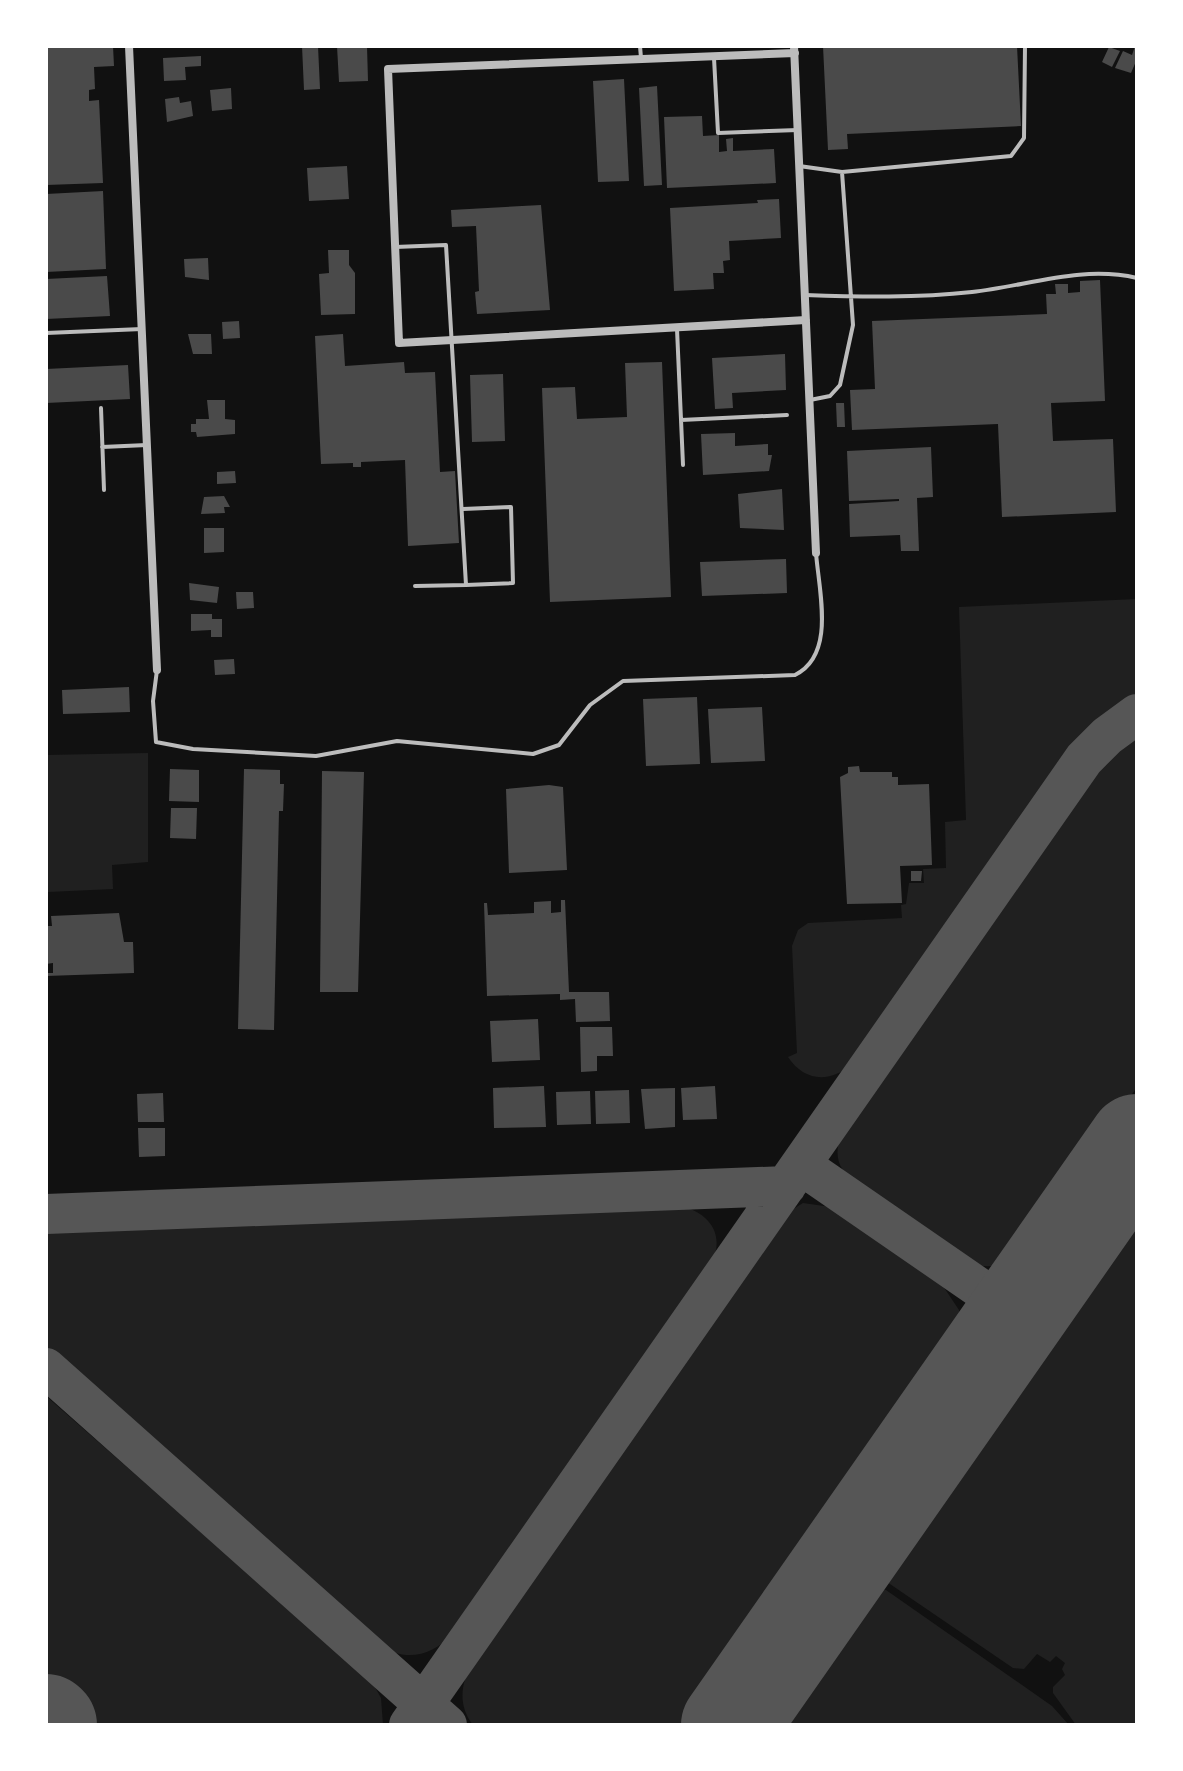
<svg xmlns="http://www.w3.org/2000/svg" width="1183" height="1771" font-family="'Golos Text',sans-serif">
  <rect width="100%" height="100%" fill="#111"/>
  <path fill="#202020" d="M1137,599V695L1107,713L1072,747L850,1066C828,1083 804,1081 788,1057L797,1053L792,946L798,930L808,923L902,918L901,905L906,904L909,883H924L923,869L946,868L945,822L966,820L959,607Z
    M1137,734V1087L1019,1256C1007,1263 993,1269 978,1265C958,1261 854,1187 843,1170C836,1160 837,1151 839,1140L1089,781L1114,752Z
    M148,753V862L112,865L113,889L48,892L46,927V755Z
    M803,1203L831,1207L943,1286L959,1310L960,1341L692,1725H473C458,1706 460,1683 473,1663L787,1213Z
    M1137,1203V1725H1076L1053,1693V1687L1065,1675L1062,1669L1065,1663L1056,1656L1050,1662L1037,1654L1024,1669L1013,1668L887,1582L882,1568Z
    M676,1205C707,1210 727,1233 711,1264L453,1634C432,1656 406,1662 380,1646L46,1351V1225Z
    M46,1396L372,1682L381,1698L383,1725H95L46,1682Z
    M868,1587L886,1590L1052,1706L1069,1725H773Z"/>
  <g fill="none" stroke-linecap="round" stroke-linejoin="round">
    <path stroke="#565656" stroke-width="40" d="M801,1165L1017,1314
      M46,1214L786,1186
      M46,1368L447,1725
      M409,1725L1084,759L1107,736L1137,714"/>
    <path stroke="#565656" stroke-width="98" d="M46,1723L48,1725
      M730,1725L1137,1143"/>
  </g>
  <path fill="#4a4a4a" d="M46,46H113L114,66L94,67L95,89L89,90V101L99,100L103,183L46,185Z
    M302,46H318L320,89L304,90Z
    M337,46H367L368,81L339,82Z
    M823,46H1017L1021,126L847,134L848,149L828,150Z
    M1135,46L1137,59L1131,73L1115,68L1123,51L1132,55Z
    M1109,47L1120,51L1112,67L1102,62Z
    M201,56V66L185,67L186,80L164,81L163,58Z
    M624,79L629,181L598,182L593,81Z
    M657,86L662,185L644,186L639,88Z
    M231,88L232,109L212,111L210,90Z
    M179,97L180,103L191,101L193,116L167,122L165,99Z
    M702,116L703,136L719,135V152L727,151L726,139L733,138V151L774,149L776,183L667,188L664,117Z
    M347,166L349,199L309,201L307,168Z
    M103,191L106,269L46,272V194Z
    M779,199L781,238L729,241L730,260L723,261L724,273H713L714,289L674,291L670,208L758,203L757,200Z
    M541,205L550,310L477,314L475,292L479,291L476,226L452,227L451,210Z
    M328,250H349V265L355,273V314L321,315L319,274L329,273Z
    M208,258L209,280L185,277L184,259Z
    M107,276L110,316L46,319V279Z
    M1100,280L1105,401L1051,403L1053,441L1113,439L1116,512L1002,517L998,424L852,430L850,390L875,389L872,321L1047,314L1046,294H1056L1055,284H1068V293L1080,292V281Z
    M239,321L240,338L223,339L222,322Z
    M188,334H211L212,354H193Z
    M343,334L345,366L404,362L405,373L435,372L440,472L455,471L459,543L408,546L405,460L361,462V467H353V463L321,464L315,336Z
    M785,354L786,390L732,393L733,408L715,409L712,358Z
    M662,362L671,597L550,602L542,388L575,387L577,419L627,417L625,363Z
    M128,365L130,399L46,403V369Z
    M503,374L505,441L472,442L470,375Z
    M207,400H225V419L235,420V434L197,437L196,432H191V424H196V419H209Z
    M836,403H844L845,427H837Z
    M735,433V446L768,444V455H772L769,471L703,475L701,434Z
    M931,447L933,497L917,498L919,551H901L900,535L850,537L849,504L899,501V499L849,501L847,451Z
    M235,471L236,483L217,484V472Z
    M782,489L784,530L740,528L738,494Z
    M224,496L230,507H224L225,513L201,514L204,497Z
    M204,528H224V552L204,553Z
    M786,559L787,593L702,596L700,562Z
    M189,583L219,587L217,603L190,600Z
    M236,592H253L254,608L237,609Z
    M191,614H212V619H222V637H211V630L191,631Z
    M234,659L235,674L215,675L214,660Z
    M129,687L130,712L63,714L62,690Z
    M697,697L700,764L646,766L643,699Z
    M762,707L765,761L711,763L708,709Z
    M859,766L860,772H892V777H898V785L929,784L932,865L900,866L902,903L847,904L840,777L848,773V767Z
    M170,769L199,770V802L169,801Z
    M244,769L280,770V784H284L283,811H279L274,1030L238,1029Z
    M322,771L364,772L358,992H320Z
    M549,785L563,787L567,870L509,873L506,789Z
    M171,808H197L196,839L170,838Z
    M911,871H922L921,881H911Z
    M561,900H565L569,992H609L610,1021L576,1022L575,999L560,1000V994L487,996L484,903H487L488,915L534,913V902L551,901V913L561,912Z
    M119,913L124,942H133L134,973L46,976V973H53V963L46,964V926H52L51,916Z
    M538,1019L540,1060L492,1062L490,1021Z
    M580,1027H612L613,1056H597V1071L581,1072Z
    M544,1086L546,1127L494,1128L493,1088Z
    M715,1086L717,1119L683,1120L681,1088Z
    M675,1088V1127L645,1129L641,1089Z
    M629,1090L630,1123L596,1124L595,1091Z
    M590,1091L591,1124L557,1125L556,1092Z
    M163,1093L164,1122H138L137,1094Z
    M138,1128H165V1156L139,1157Z"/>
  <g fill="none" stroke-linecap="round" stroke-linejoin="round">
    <path stroke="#bcbcbc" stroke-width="4" d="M640,46L641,58
      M714,58L718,133L798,130
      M799,166L842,172L1011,156L1024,138L1025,46
      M395,247L446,245L466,585L513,583L511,507L463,509
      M805,295C861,297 917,298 972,292C1027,286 1081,265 1137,278
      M677,329L683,465
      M46,333L142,329
      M810,400L830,396L840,385L853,325L842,172
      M101,408L104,490
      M681,420L787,415
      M102,447L147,445
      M415,586L466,585
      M157,670L153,701L156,742L193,749L316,756L397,741L533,754L559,745L590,705L623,681L795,675C836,655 819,592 816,553"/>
    <path stroke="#bcbcbc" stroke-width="8" d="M129,46L157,670
      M794,46L816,553
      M795,53L388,69L399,343L806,320"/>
  </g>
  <rect width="1183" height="1771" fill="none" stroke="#ffffff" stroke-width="96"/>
</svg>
